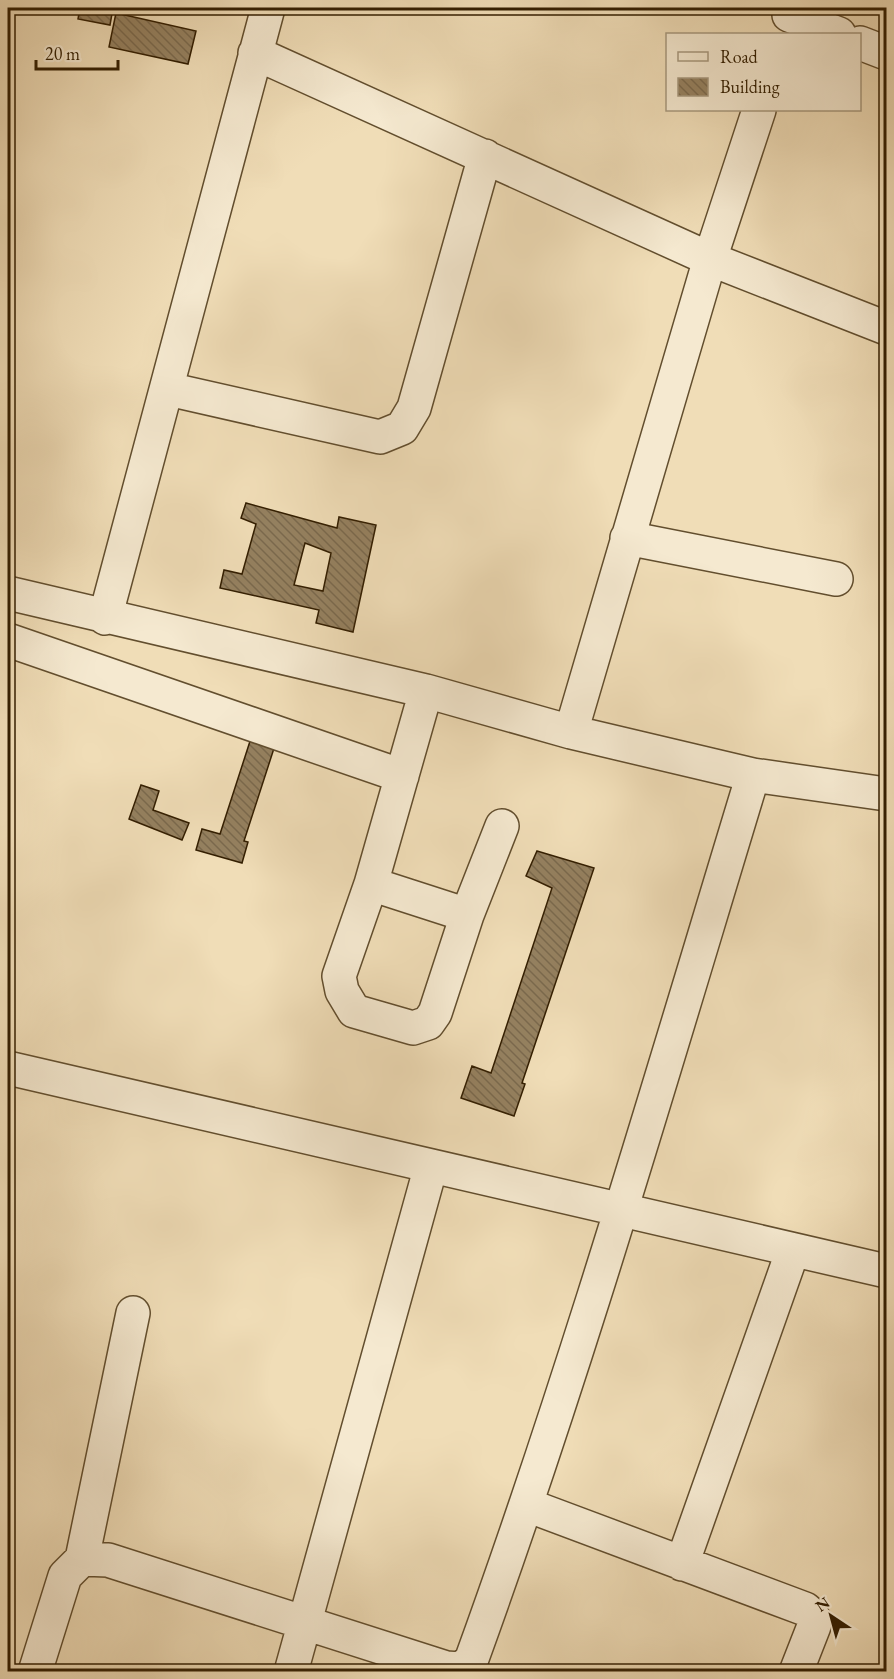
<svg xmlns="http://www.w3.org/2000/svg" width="894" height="1679" font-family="'EB Garamond',serif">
  <defs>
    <pattern id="building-back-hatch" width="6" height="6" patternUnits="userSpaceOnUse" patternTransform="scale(1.5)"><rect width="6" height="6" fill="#958160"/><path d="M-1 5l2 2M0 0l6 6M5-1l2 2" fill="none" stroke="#7a694d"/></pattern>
  </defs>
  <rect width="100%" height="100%" fill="#f0ddb7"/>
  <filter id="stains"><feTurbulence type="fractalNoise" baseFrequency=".00333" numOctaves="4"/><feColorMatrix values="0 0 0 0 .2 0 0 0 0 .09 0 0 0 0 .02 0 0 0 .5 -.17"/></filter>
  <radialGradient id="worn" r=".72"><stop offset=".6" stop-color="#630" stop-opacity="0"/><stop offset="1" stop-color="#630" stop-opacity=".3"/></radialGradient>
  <path fill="url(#building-back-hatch)" stroke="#331e01" stroke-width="1.5" fill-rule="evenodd" d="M80,8H113L110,25L78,19Z
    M116,13L196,31L188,64L109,47Z
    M246,503L337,528L339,517L376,525L353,632L316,623L319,610L220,588L224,570L242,574L256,524L241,518ZM305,543L331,553L323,591L294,585Z
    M8,649L15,651L8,682Z
    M8,706L12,708L8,722Z
    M253,732L277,739L244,841L248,842L242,863L196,850L202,829L220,834Z
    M141,785L159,791L153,810L189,823L182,840L129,819Z
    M537,851L594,868L522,1083L525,1084L514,1116L461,1098L472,1066L491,1073L552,888L526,876Z"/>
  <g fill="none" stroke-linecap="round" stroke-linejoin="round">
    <defs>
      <path id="minor" d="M789,15L839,34
        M860,43L886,53
        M255,53L710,259L759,110
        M168,389L380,437L402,428L414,408L485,156
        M627,538L836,579
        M8,593L426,691L571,732L753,775L886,794
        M105,618L268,8
        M8,640L402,776
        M426,691L371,884L339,976L342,991L354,1011L413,1028L428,1023L435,1013L467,915L502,826
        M571,732L710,259L886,328
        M371,884L467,915
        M8,1068L886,1271
        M527,1505L805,1609L812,1615L814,1626L796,1672
        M82,1559L133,1313
        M682,1564L793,1250
        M35,1672L65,1576L82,1559L108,1560L446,1668L460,1669L471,1661C577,1369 663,1071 753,775
        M291,1672L431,1166"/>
    </defs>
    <use href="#minor" stroke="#624e2e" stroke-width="36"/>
    <use href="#minor" stroke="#f5e9d0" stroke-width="33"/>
  </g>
  <rect width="894" height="1679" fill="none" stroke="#f0ddb7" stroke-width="30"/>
  <rect x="9" y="9" width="876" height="1661" fill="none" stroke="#331e01" stroke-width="3"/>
  <rect x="15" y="15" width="864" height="1649" fill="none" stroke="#331e01" stroke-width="1.5"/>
  <rect x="666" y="33" width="195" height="78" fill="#f5e9d0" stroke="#a7987d" stroke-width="1.5"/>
  <rect x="678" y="52" width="30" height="9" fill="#f5e9d0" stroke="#a7987d" stroke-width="1.5"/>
  <text x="720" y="63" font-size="18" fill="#331e01">Road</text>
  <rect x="678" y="78" width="30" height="18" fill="url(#building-back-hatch)" stroke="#a7987d" stroke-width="1.5"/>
  <text x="720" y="93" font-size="18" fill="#331e01">Building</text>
  <g transform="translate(831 1616) rotate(324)" stroke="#f5e9d0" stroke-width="4.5" paint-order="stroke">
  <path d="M0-4.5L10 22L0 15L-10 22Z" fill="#331e01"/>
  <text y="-9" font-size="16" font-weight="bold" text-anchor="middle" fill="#331e01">N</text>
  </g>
  <path d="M36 60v9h82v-9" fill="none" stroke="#331e01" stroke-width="3"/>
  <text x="45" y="60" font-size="18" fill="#331e01" stroke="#f5e9d0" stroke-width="4.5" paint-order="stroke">20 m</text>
  <rect width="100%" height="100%" filter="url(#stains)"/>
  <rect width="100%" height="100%" fill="url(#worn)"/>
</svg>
